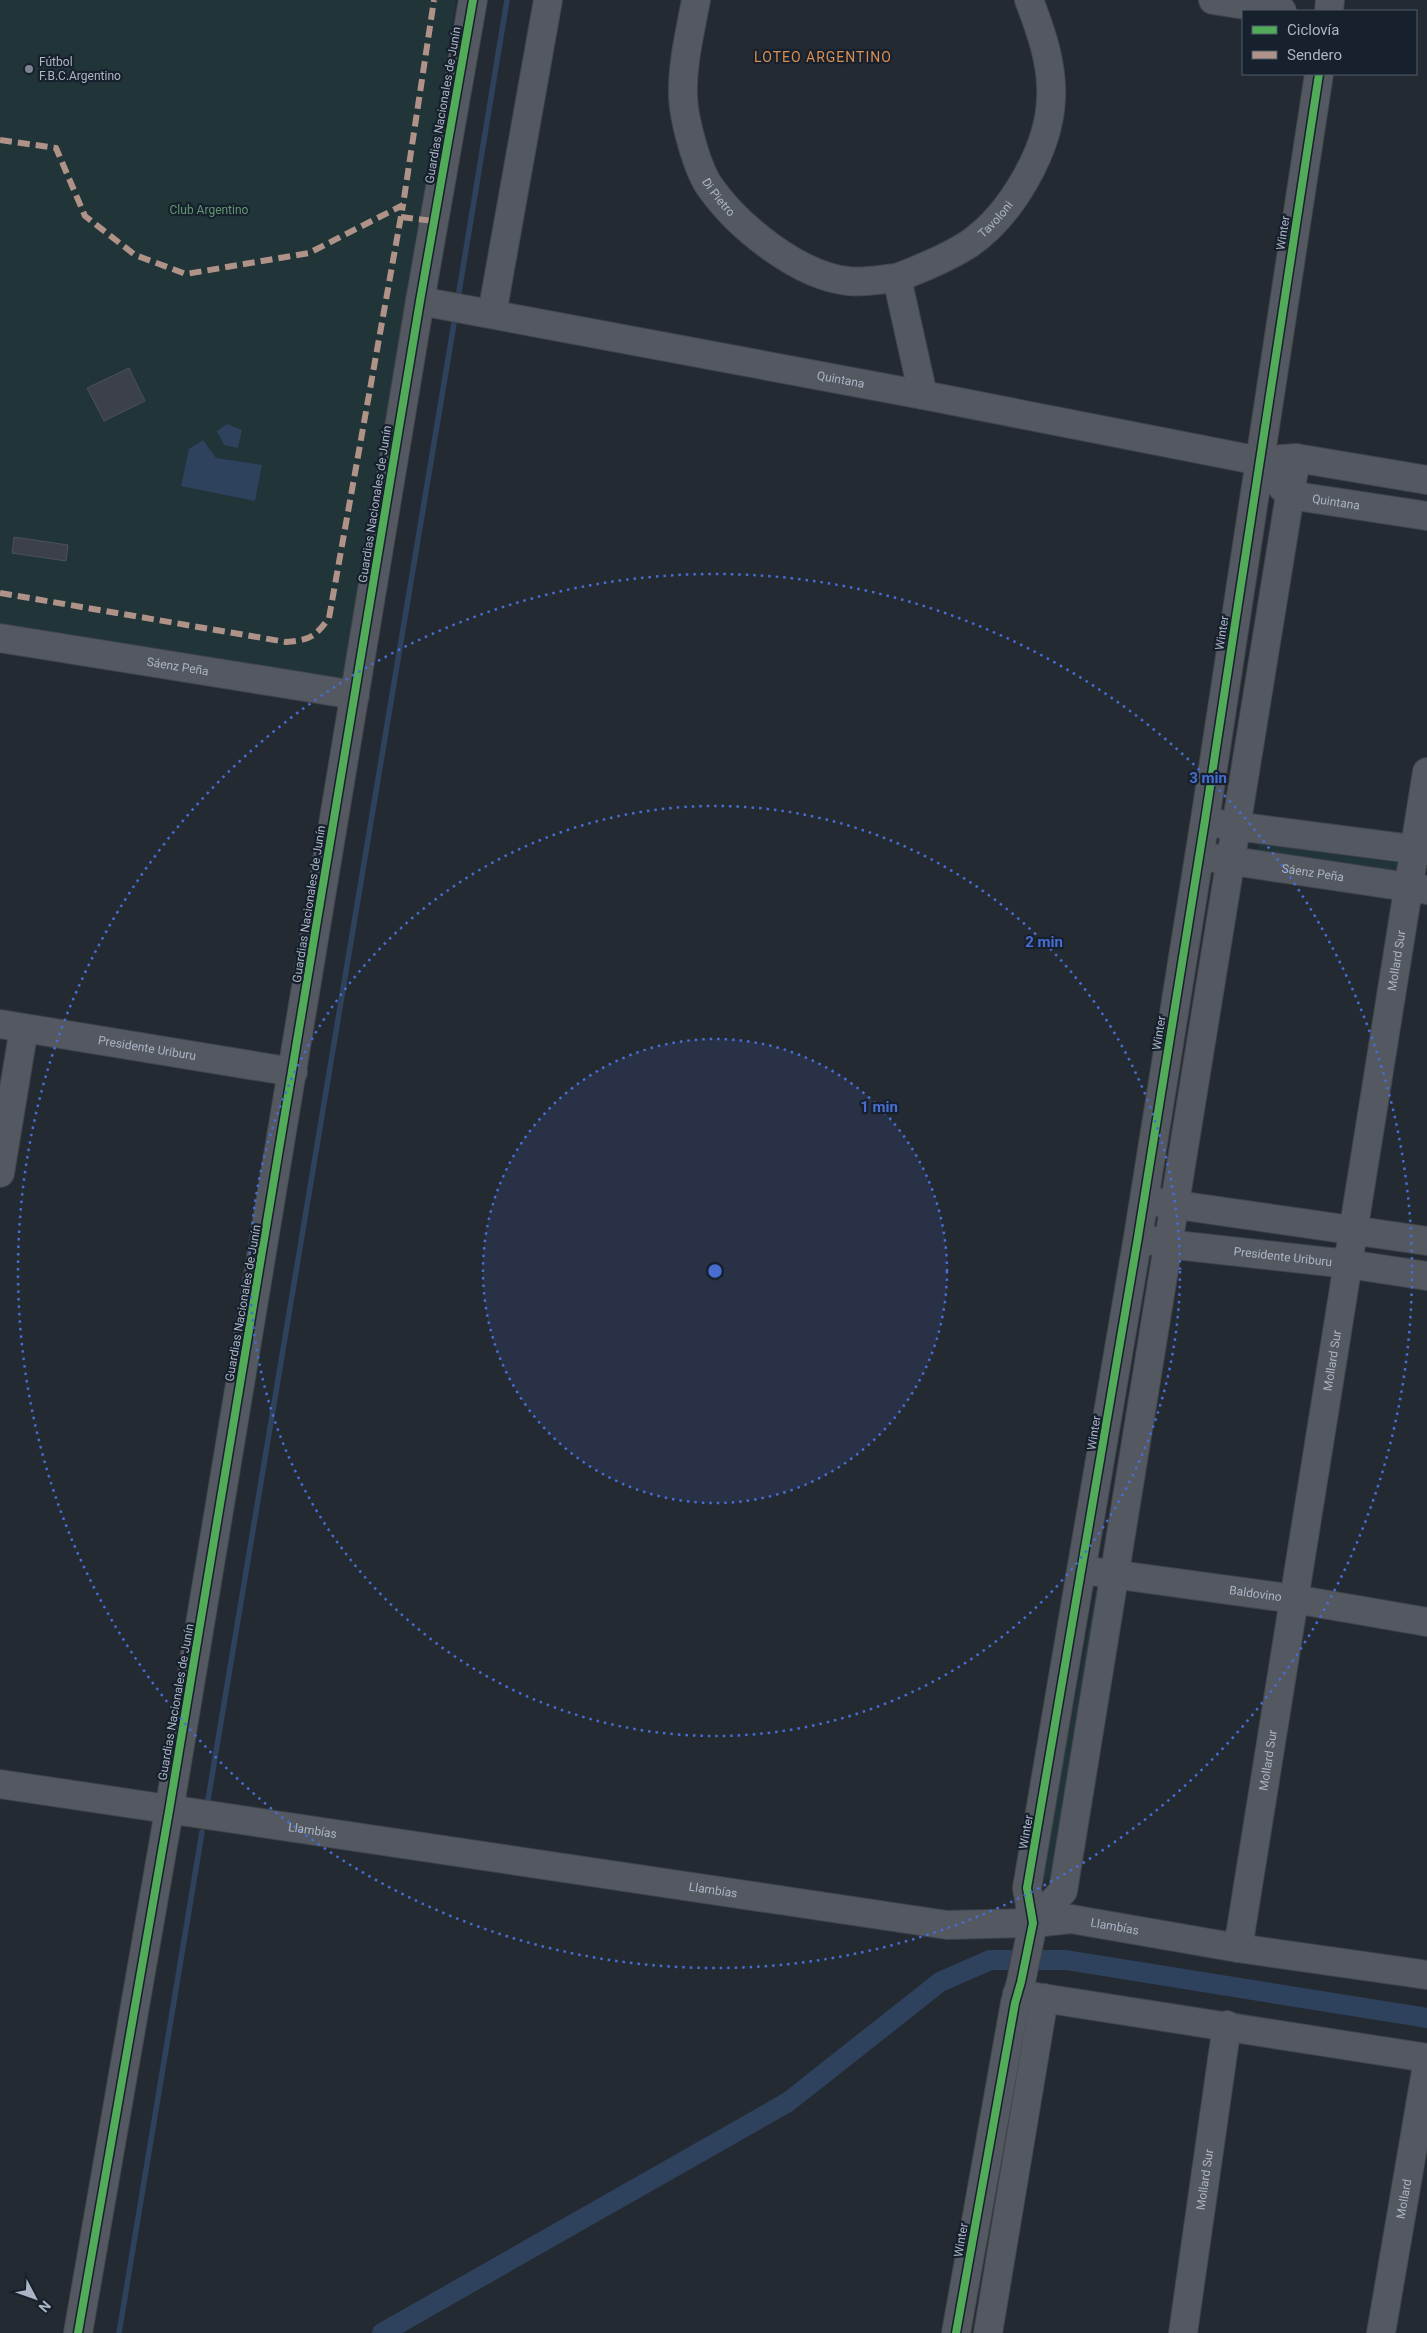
<svg xmlns="http://www.w3.org/2000/svg" width="1427" height="2333" font-family="Roboto,sans-serif">
  <rect width="100%" height="100%" fill="#242a32"/>
  <path fill="#213438" d="M0,0H456L345,680L0,625Z
    M1259,839L1400,860L1398,873L1258,852Z
    M1097,1585L1111,1587L1057,1876L1040,1882Z"/>
  <path fill="#2f425d" d="M227,424L242,430L238,448L224,445L217,431Z
    M203,440L216,458L262,465L255,501L181,486L189,449Z"/>
  <g fill="none" stroke-linecap="round" stroke-linejoin="round">
    <path stroke="#2f425d" stroke-width="5.5" d="M459,292L507,0
      M208,1800L454,323
      M119,2333L202,1832"/>
    <path stroke="#2f425d" stroke-width="20" d="M382,2333L788,2102L940,1982L990,1960H1066L1427,2018"/>
  </g>
  <path fill="#3c4048" stroke="#4b515a" d="M129,368L145,401L104,421L87,388Z
    M14,537L68,545L66,561L12,553Z"/>
  <g fill="none" stroke-linecap="round" stroke-linejoin="round">
    <defs>
      <g id="minor">
        <path id="s1" d="M696,0C690,32 682,64 683,97C684,120 697,169 710,187C738,227 799,276 848,281C863,283 882,279 897,278"/>
        <path d="M1213,0L1282,11"/>
        <path d="M1329,11L1330,0"/>
        <path id="s2" d="M420,301L923,395L1260,461L1296,458L1427,480"/>
        <path d="M492,314L548,0"/>
        <path id="s3" d="M923,395L897,278C922,268 947,258 969,244C1011,215 1049,150 1051,99C1053,65 1041,31 1029,0"/>
        <path id="s4" d="M1277,481L1289,495L1427,516"/>
        <path id="s5" d="M0,638L355,695"/>
        <path d="M1220,824L1427,851"/>
        <path id="s6" d="M1213,858L1427,890"/>
        <path id="s7" d="M0,1024L293,1072"/>
        <path d="M0,1173L24,1028"/>
        <path d="M1156,1202L1427,1241"/>
        <path id="s8" d="M1149,1240L1167,1244L1348,1264L1427,1276"/>
        <path id="s9" d="M1097,1572L1294,1599L1427,1622"/>
        <path id="s10" d="M0,1784L947,1925L1033,1923L1071,1919L1238,1948L1427,1975"/>
        <path d="M1033,1923L1063,1891L1296,458"/>
        <path id="s11" d="M1238,1948L1427,772"/>
        <path d="M1017,1994L1427,2058"/>
        <path d="M78,2333L169,1811L420,301L473,0"/>
        <path d="M956,2333L1015,2003L1021,1982L1033,1923L1027,1888L1138,1237L1205,820L1319,74"/>
        <path d="M988,2333L1044,1998"/>
        <path id="s12" d="M1183,2333L1227,2025"/>
        <path id="s13" d="M1381,2333L1427,2065"/>
      </g>
    </defs>
    <use href="#minor" stroke="#40444b" stroke-width="30"/>
    <use href="#minor" stroke="#545860" stroke-width="28"/>
    <path stroke="#af9288" stroke-width="6" stroke-dasharray="12 6" stroke-linecap="butt" d="M0,140L56,148L85,216L135,255L186,274L309,253L403,205L434,0
      M401,217L434,221
      M0,593L286,642C310,640 315,637 329,618L403,205"/>
    <defs>
      <path id="cycleway" d="M78,2333L169,1811L420,301L473,0
        M956,2333L1015,2003L1021,1982L1033,1923L1027,1888L1138,1237L1205,820L1319,74"/>
    </defs>
    <use href="#cycleway" stroke="#17202d" stroke-width="11"/>
    <use href="#cycleway" stroke="#51ab58" stroke-width="8"/>
  </g>
  <circle cx="715" cy="1271" r="232" fill="#486dd2" fill-opacity=".12"/>
  <g fill="none" stroke="#486dd2" stroke-width="2.5" stroke-dasharray="2.5 5">
    <circle cx="715" cy="1271" r="232"/>
    <circle cx="715" cy="1271" r="465"/>
    <circle cx="715" cy="1271" r="697"/>
  </g>
  <circle fill="#7c8492" stroke="#17202d" stroke-width="2" cx="29" cy="69" r="5"/>
  <g text-anchor="middle" dominant-baseline="central" stroke-width="4.5" stroke-linejoin="round" paint-order="stroke">
    <g font-size="12" fill="#acb5c5" stroke="#17202d" text-anchor="start">
      <text x="39" y="62">Fútbol<tspan x="39" dy="14">F.B.C.Argentino</tspan></text>
    </g>
    <g font-size="12" fill="#acb5c5" stroke="#17202d">
      <text transform="translate(443 105) rotate(-80)">Guardias Nacionales de Junín</text>
      <text stroke="none"><textPath href="#s1" startOffset="206">Di Pietro</textPath></text>
      <text stroke="none"><textPath href="#s3" startOffset="236">Tavoloni</textPath></text>
      <text transform="translate(1283 233) rotate(-81)">Winter</text>
      <text stroke="none"><textPath href="#s2" startOffset="428">Quintana</textPath></text>
      <text stroke="none"><textPath href="#s4" startOffset="66">Quintana</textPath></text>
      <text transform="translate(375 504) rotate(-81)">Guardias Nacionales de Junín</text>
      <text transform="translate(1222 633) rotate(-81)">Winter</text>
      <text stroke="none"><textPath href="#s5" startOffset="180">Sáenz Peña</textPath></text>
      <text stroke="none"><textPath href="#s6" startOffset="101">Sáenz Peña</textPath></text>
      <text transform="translate(309 904) rotate(-81)">Guardias Nacionales de Junín</text>
      <text stroke="none"><textPath href="#s11" startOffset="1000">Mollard Sur</textPath></text>
      <text transform="translate(1159 1033) rotate(-81)">Winter</text>
      <text stroke="none"><textPath href="#s7" startOffset="149">Presidente Uriburu</textPath></text>
      <text stroke="none"><textPath href="#s8" startOffset="135">Presidente Uriburu</textPath></text>
      <text transform="translate(243 1303) rotate(-80)">Guardias Nacionales de Junín</text>
      <text stroke="none"><textPath href="#s11" startOffset="595">Mollard Sur</textPath></text>
      <text transform="translate(1094 1433) rotate(-81)">Winter</text>
      <text stroke="none"><textPath href="#s9" startOffset="160">Baldovino</textPath></text>
      <text transform="translate(176 1702) rotate(-80)">Guardias Nacionales de Junín</text>
      <text stroke="none"><textPath href="#s11" startOffset="190">Mollard Sur</textPath></text>
      <text stroke="none"><textPath href="#s10" startOffset="316">Llambías</textPath></text>
      <text transform="translate(1026 1832) rotate(-80)">Winter</text>
      <text stroke="none"><textPath href="#s10" startOffset="721">Llambías</textPath></text>
      <text stroke="none"><textPath href="#s10" startOffset="1126">Llambías</textPath></text>
      <text stroke="none"><textPath href="#s12" startOffset="155">Mollard Sur</textPath></text>
      <text stroke="none"><textPath href="#s13" startOffset="136">Mollard</textPath></text>
      <text transform="translate(961 2240) rotate(-80)">Winter</text>
    </g>
    <g font-size="12" fill="#62976f" stroke="#17202d">
      <text x="209" y="210">Club Argentino</text>
    </g>
    <g font-size="14" letter-spacing="1" fill="#da8e52" stroke="#17202d">
      <text x="823" y="57">LOTEO ARGENTINO</text>
    </g>
  </g>
  <circle cx="715" cy="1271" r="8" fill="#486dd2" stroke="#17202d" stroke-width="2.5"/>
  <g font-size="15" text-anchor="middle" font-weight="bold" fill="#486dd2" stroke="#17202d" stroke-width="4.5" stroke-linejoin="round" paint-order="stroke">
    <text x="1208" y="783">3 min</text>
    <text x="1044" y="947">2 min</text>
    <text x="879" y="1112">1 min</text>
  </g>
  <rect x="1242" y="10" width="175" height="65" fill="#17202d" stroke="#535c6a"/>
  <rect x="1252" y="26" width="25" height="8" fill="#51ab58" stroke="#535c6a"/>
  <text x="1287" y="35" font-size="15" fill="#acb5c5">Ciclovía</text>
  <rect x="1252" y="51" width="25" height="8" fill="#af9288" stroke="#535c6a"/>
  <text x="1287" y="60" font-size="15" fill="#acb5c5">Sendero</text>
  <g transform="translate(35 2298) rotate(131)" stroke="#17202d" stroke-width="4" paint-order="stroke">
  <path d="M0-4L9 19L0 12L-9 19Z" fill="#acb5c5"/>
  <text y="-8" font-size="14" font-weight="bold" text-anchor="middle" fill="#acb5c5">N</text>
  </g>
</svg>
